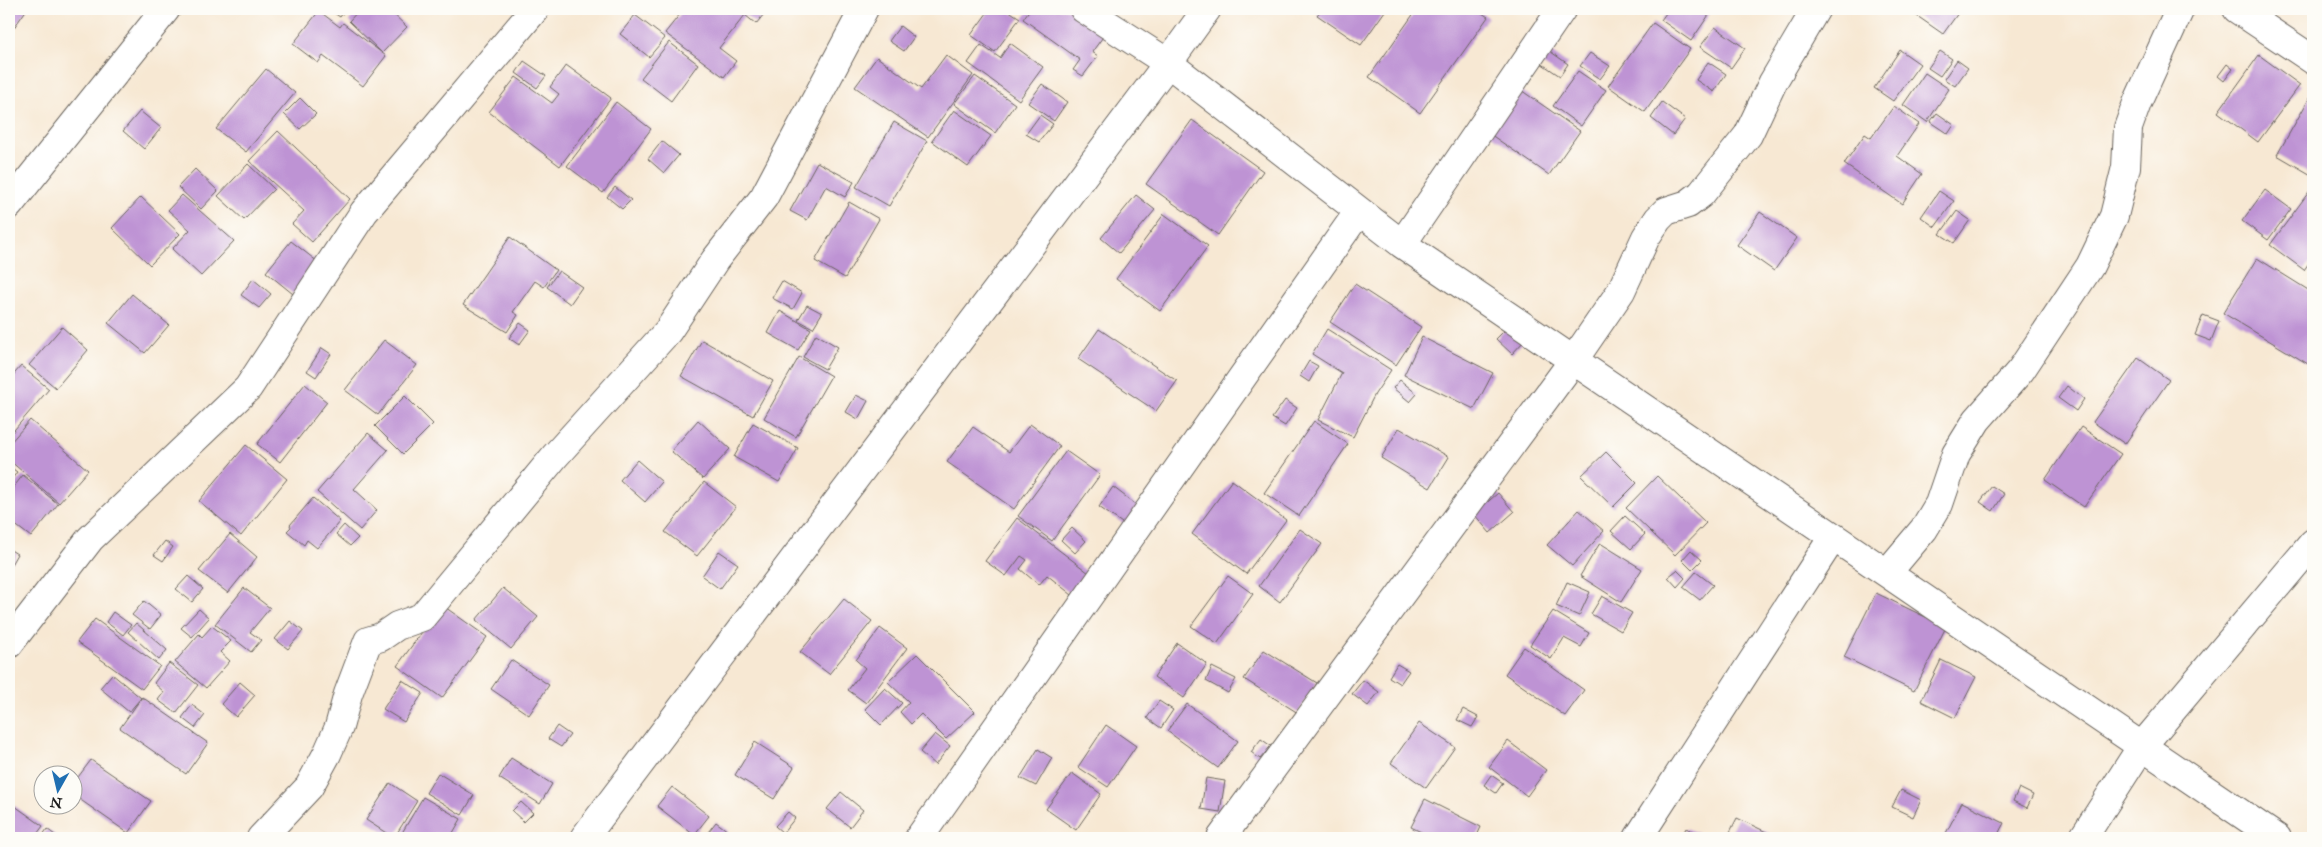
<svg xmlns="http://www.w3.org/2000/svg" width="2322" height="847" font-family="'IM FELL Great Primer',serif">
  <rect width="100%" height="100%" fill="#fdfcf7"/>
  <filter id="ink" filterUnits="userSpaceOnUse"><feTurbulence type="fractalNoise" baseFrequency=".02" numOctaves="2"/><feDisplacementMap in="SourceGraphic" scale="10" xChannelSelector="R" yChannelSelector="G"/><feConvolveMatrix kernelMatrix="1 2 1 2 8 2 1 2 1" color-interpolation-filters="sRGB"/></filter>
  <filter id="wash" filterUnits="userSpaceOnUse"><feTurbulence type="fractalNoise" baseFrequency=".0096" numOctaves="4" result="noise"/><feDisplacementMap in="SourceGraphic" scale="20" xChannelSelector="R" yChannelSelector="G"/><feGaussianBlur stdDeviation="1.12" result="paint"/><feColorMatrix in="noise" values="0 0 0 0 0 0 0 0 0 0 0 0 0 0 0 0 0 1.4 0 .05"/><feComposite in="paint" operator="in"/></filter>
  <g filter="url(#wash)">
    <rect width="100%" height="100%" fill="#f7e8d3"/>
    <g id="blocks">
      <path fill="#be93d4" d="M9,9H27L13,29L9,26Z
        M328,9H346L340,17Z
        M360,9H388L407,27L382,53L349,21Z
        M684,9H768L756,24L745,15L719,48L736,61L724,77L665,33Z
        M990,9H1006L1020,18L995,52L971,35Z
        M1030,9H1070L1105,34L1092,52L1098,56L1083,76L1073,70L1080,60L1023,19Z
        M1322,9H1381L1385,11L1361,45L1317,15Z
        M1417,9H1476L1488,17L1420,113L1369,77Z
        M1669,9H1713L1691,41L1661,20Z
        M1907,9H1961L1943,34Z
        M319,11L340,27L343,23L386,56L363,86L323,56L318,63L293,44Z
        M635,15L665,38L649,57L620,34Z
        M1653,23L1690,49L1645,112L1608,86Z
        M900,26L914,37L904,51L889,41Z
        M1715,27L1745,48L1731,68L1700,47Z
        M669,42L698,64L671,101L641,78Z
        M1010,43L1043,67L1019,100L968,63L981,45L1000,58Z
        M1544,47L1568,64L1560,76L1535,59Z
        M1900,50L1920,64L1893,101L1874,88Z
        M1940,51L1952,59L1940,76L1928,68Z
        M1590,53L1610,66L1600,79L1580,66Z
        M946,55L973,75L928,137L855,87L877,57L921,89Z
        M2259,55L2300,85L2258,142L2218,112Z
        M1957,60L1968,68L1955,86L1944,79Z
        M524,61L546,76L537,88L516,73Z
        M1708,62L1726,74L1714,92L1696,80Z
        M2227,64L2233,69L2224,81L2218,76Z
        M566,65L611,98L560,166L489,112L516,77L552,103L559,94L550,87Z
        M266,69L295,93L246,152L216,129Z
        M1578,71L1606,90L1581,126L1553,106Z
        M1925,73L1949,89L1927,122L1903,105Z
        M975,76L1015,104L995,133L954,104Z
        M1042,84L1067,102L1054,121L1028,103Z
        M1515,86L1580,131L1549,175L1484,130Z
        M2313,92V176L2277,155Z
        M300,98L316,114L300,129L284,114Z
        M616,102L651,129L603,193L567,166Z
        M1662,102L1685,119L1673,135L1651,118Z
        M1894,106L1919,124L1897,156L1922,174L1902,204L1844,164L1865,134L1871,138Z
        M954,110L991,136L968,167L932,141Z
        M140,111L161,128L144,149L123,131Z
        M1937,113L1954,125L1948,134L1930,122Z
        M1040,115L1053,124L1039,142L1026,134Z
        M1192,120L1263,171L1218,235L1146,184Z
        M894,122L927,141L889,206L856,187Z
        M278,131L350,199L312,242L292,224L304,211L249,161Z
        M662,141L679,155L664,173L648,159Z
        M817,162L854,182L845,197L826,186L807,220L790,211Z
        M248,164L274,189L244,220L218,196Z
        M195,169L218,191L201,209L178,187Z
        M615,187L631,200L622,209L607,197Z
        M2311,189L2313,191V257L2304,270L2270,245Z
        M2265,190L2291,209L2268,240L2242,221Z
        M1939,191L1954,201L1935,227L1921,217Z
        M182,195L234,241L201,276L172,249L190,230L168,210Z
        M1136,195L1155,210L1119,253L1101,238Z
        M141,197L180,234L150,265L112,228Z
        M849,202L879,219L845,278L815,261Z
        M1957,211L1970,220L1954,243L1940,234Z
        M1760,212L1797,238L1774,271L1737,245Z
        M1164,214L1208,246L1160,311L1116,279Z
        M510,237L556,270L544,287L535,281L513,312L518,315L507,332L463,305Z
        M291,241L318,262L293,294L266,272Z
        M2257,258L2313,293V367L2223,313Z
        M559,271L582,287L570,304L547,287Z
        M253,279L271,294L259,308L241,295Z
        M782,281L802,293L793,309L772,298Z
        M1355,284L1421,327L1396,365L1330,322Z
        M132,294L169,325L145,353L108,323Z
        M807,305L822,313L813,328L798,320Z
        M780,311L811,329L798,350L768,333Z
        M2203,315L2219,321L2211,341L2195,335Z
        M520,323L530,330L519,345L509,338Z
        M1509,326L1524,341L1512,354L1496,339Z
        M62,327L88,350L56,388L29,365Z
        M1099,329L1177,381L1156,411L1078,359Z
        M1327,329L1391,370L1375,394L1353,437L1318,420L1342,373L1312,354Z
        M816,334L838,347L825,369L803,357Z
        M1422,337L1493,373L1474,409L1404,375Z
        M384,340L417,365L378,415L345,390Z
        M702,340L773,381L753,416L681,376Z
        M322,348L331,354L316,377L307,371Z
        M799,357L831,376L796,437L764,418Z
        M2138,358L2169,380L2125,444L2093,422Z
        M1309,361L1318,366L1309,382L1300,376Z
        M21,366L49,389L9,436V380Z
        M1400,380L1417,394L1410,402L1393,388Z
        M305,384L327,402L280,462L257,444Z
        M2067,386L2084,399L2076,411L2058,398Z
        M856,395L868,401L858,419L846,412Z
        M405,396L433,424L403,454L375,426Z
        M1285,400L1297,408L1285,426L1272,418Z
        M30,420L88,470L59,503L9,460V444Z
        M698,420L730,449L703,479L671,451Z
        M1314,421L1348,444L1299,516L1264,493Z
        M753,423L798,448L779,482L734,457Z
        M1030,424L1060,446L1014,509L947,462L973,427L1009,452Z
        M2081,427L2121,454L2084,507L2045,480Z
        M1399,428L1449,457L1430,488L1381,458Z
        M368,433L388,450L354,489L377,510L360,530L317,492Z
        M246,445L287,479L241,536L199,501Z
        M1066,451L1100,475L1052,541L1018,516Z
        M1606,452L1637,483L1613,507L1581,476Z
        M637,460L662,482L645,502L620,480Z
        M9,466L17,472L9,483Z
        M23,475L58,504L31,537L9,520V493Z
        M1657,476L1706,523L1675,555L1626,508Z
        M1232,480L1286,520L1246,574L1192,534Z
        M704,482L736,507L697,556L665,532Z
        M1992,486L2004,494L1993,511L1980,502Z
        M1113,487L1139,507L1125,525L1099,507Z
        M1498,493L1514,512L1490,533L1474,514Z
        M313,498L340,521L317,548L307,540L304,545L287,531L291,527L290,525Z
        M1579,510L1604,531L1572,566L1547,545Z
        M1625,516L1645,534L1631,549L1611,531Z
        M1017,518L1089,573L1072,595L1047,575L1039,585L1020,569L1027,560L1021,556L1006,576L985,561Z
        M344,525L358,538L350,546L336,534Z
        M1072,528L1086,541L1075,553L1061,540Z
        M1300,529L1322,544L1280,602L1259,586Z
        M230,534L257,557L228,593L199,571Z
        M165,541L173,547L163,561L154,555Z
        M1600,543L1642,569L1621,602L1580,576Z
        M9,549L17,554L9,568Z
        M1691,550L1702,560L1692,570L1682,560Z
        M719,551L738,564L720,589L702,576Z
        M1677,570L1685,578L1677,587L1668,577Z
        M1696,572L1713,585L1700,600L1683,587Z
        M188,576L203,589L192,602L176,589Z
        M1228,576L1253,594L1217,644L1191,626Z
        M1567,582L1590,592L1579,616L1556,606Z
        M244,588L270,608L250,632L261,640L251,652L215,624Z
        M503,588L538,617L511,649L476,620Z
        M1876,593L1946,627L1914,691L1844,657Z
        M1602,596L1632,613L1621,631L1591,614Z
        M844,599L872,621L829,674L800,652Z
        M144,601L161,615L150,629L132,615Z
        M442,605L487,637L442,698L397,666Z
        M199,609L209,618L192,637L181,628Z
        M1553,611L1589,633L1581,647L1564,638L1551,659L1530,645Z
        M113,612L131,625L123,635L106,622Z
        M95,619L160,666L142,689L77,642Z
        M290,621L303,631L288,649L275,639Z
        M136,623L167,650L159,660L128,632Z
        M212,626L231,641L220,652L230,661L206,688L175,662L199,634L202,637Z
        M880,628L907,648L866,703L848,690L865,668L856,660Z
        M1177,643L1207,664L1184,698L1154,677Z
        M1524,647L1584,690L1565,716L1505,674Z
        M1264,650L1317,683L1298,713L1244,679Z
        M917,654L975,712L946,739L921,714L911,724L900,712L909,702L888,682Z
        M511,660L549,685L529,715L491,689Z
        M1941,660L1976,677L1955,718L1921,701Z
        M169,663L198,685L176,713L158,700L164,692L154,683Z
        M1397,664L1409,671L1400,684L1389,677Z
        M1212,667L1236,679L1228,693L1206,681Z
        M112,674L141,698L129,712L100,688Z
        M402,680L423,693L404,722L383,709Z
        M1363,680L1379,692L1368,706L1352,694Z
        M240,682L255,695L236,717L221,704Z
        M885,688L902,703L881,725L865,709Z
        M142,697L208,743L186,774L120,728Z
        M1159,701L1173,710L1161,728L1147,718Z
        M1187,704L1238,741L1218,768L1167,731Z
        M192,705L205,715L195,728L182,718Z
        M1463,709L1478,717L1472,727L1457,720Z
        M1419,723L1455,747L1426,788L1391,763Z
        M1106,725L1136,746L1108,787L1078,767Z
        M557,726L570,735L561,747L548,739Z
        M935,734L950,746L935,765L920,752Z
        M1261,739L1271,746L1260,759L1251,752Z
        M1508,741L1546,770L1527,796L1489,767Z
        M755,742L794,767L774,799L735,775Z
        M1038,749L1052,758L1036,786L1020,778Z
        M511,758L552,784L540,804L499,778Z
        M91,760L151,801L128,833L72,794V785Z
        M438,773L474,795L462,815L426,793Z
        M1072,773L1101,794L1076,830L1046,809Z
        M1491,775L1503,783L1496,793L1484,785Z
        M1206,778L1225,781L1220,812L1201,809Z
        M390,783L417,801L394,838L366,820Z
        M672,787L709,816L694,835L657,806Z
        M2019,788L2033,795L2027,808L2013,801Z
        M1901,790L1921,800L1913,817L1892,807Z
        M841,792L863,810L850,827L827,809Z
        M423,797L461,819L450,838H399Z
        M1425,799L1481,827L1476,838H1433L1411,827Z
        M521,802L533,813L524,822L512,811Z
        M1962,802L2004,823L1996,838L1944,837Z
        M15,806L43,826L34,838H9V815Z
        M788,812L795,818L783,833L775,826Z
        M1737,818L1779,838H1727Z
        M716,822L728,831L723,838H708L705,836Z
        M1686,828L1701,835L1699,838H1681Z
        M47,829L59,838H41Z"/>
    </g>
  </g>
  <g filter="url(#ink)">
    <use href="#blocks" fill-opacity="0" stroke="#69635c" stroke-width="1"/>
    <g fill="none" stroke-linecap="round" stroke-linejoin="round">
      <defs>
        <path id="minor" d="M1084,9L1168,63L1402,244L2277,838
          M2237,9L2313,60
          M9,205L166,9
          M1402,244L1562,9
          M1887,573L1924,529L1939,504L1956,454L1977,420L2021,370L2090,266L2114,216L2126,167L2128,128L2137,103L2180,9
          M9,644L90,539L248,388L364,212L535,9
          M261,838L309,787L327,754L339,727L348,694L368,641L381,637L397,626L422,617L555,456L668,331L715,260L764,197L864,9
          M584,838L1168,63L1207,9
          M919,838L1359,211
          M1221,838L1573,361L1621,291L1646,237L1658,219L1666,211L1688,204L1701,194L1748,135L1773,82L1816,9
          M1638,838L1833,537
          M2083,838L2142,746L2313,543"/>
      </defs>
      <use href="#minor" stroke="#69635c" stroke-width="30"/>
      <use href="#minor" stroke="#fff" stroke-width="28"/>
    </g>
  </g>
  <rect width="2322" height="847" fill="none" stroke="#fdfcf7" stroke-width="30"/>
  <g transform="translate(58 790) rotate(188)"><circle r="24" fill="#fdfcf7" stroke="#a3a29f"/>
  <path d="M0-4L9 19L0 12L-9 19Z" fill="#1f6fb2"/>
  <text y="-8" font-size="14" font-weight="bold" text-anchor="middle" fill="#1c1c1c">N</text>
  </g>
</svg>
